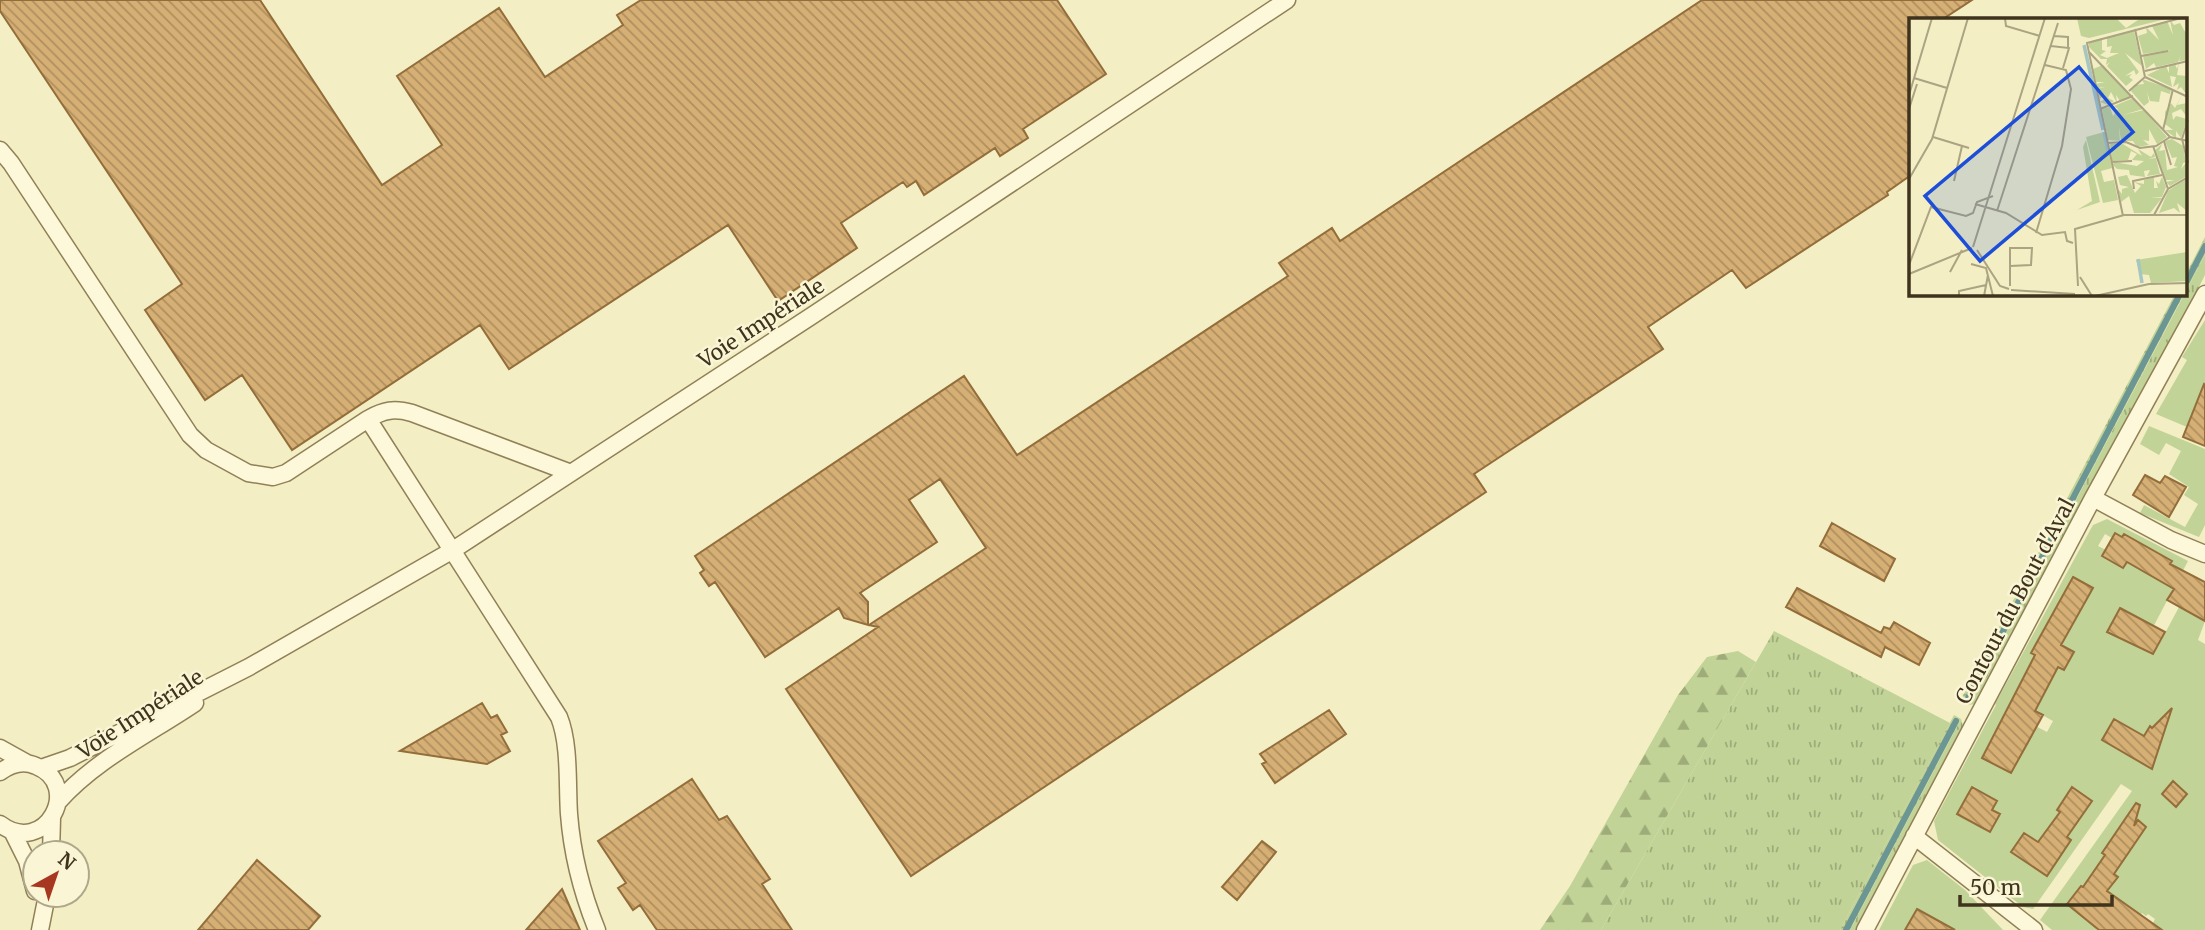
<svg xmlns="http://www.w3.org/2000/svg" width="2205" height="930" font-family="Merriweather,serif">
  <defs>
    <pattern id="grass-tufts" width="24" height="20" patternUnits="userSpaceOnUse" patternTransform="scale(1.75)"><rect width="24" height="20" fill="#c1d396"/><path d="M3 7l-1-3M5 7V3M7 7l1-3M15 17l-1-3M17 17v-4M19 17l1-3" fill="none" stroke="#9eac7a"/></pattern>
    <pattern id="forest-firs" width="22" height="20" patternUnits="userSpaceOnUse" patternTransform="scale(1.75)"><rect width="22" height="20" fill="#c1d396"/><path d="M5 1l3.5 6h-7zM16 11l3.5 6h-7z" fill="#9eac7a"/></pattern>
    <pattern id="wetland-marsh" width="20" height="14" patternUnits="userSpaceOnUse" patternTransform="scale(1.75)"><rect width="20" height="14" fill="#c1d396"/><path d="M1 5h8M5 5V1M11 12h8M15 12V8" fill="none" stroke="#9eac7a"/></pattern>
    <pattern id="building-back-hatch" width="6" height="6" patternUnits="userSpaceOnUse" patternTransform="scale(1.75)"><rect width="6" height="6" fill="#d6af75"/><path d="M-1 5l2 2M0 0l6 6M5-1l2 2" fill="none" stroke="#af8f5f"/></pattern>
  </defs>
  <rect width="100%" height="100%" fill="#f3eec4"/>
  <path fill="url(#grass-tufts)" d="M2205,255V275L2179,326L1979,697L1975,704L1968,705Z
    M1774,631L1950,723L1840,930H1601Z
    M1961,719L1963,726L1857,930H1850Z"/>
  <path fill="url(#forest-firs)" d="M1738,651L1756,662L1601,930H1540L1570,886L1678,695L1707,657Z"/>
  <path fill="url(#wetland-marsh)" d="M2205,237V255L2186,291V274Z
    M2175,294H2184L1968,705L1960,701Z
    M1954,715L1961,719L1850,930H1840Z"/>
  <path fill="#c1d396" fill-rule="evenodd" d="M2205,320V397L2187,427L2156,414L2187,360L2182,357Z
    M2149,426L2205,449V525L2199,537L2140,513L2144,505L2185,527L2198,504L2184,495L2189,487L2169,474L2181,451L2166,443L2159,455L2140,444Z
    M2107,519L2188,561L2142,648L2154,654L2179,607L2205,621L2198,640L2205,644V930H2160L2152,925L2155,919L2148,914L2146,916L2142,913L2141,915L2126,904L2096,930H2052L2040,920L2132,791L2121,784L2033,909L2023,907L1938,840L1934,821L1996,705L1995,704L2093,525ZM2105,534L2112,538L2122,537L2124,534L2171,562L2160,581L2127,562L2123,568L2102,556L2106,550L2098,546ZM2062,645L2074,652L2064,670L2054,654ZM2031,665L2035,711L2053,721L2047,732L2024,720L2028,712L2010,703ZM2114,719L2144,736L2150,726L2162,738L2155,759L2149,767L2102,740ZM1972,787L1997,801L1992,810L2000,814L1990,832L1957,814ZM2124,820L2114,873L2100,863L2105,855L2102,852Z
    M1927,860L1965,890L2003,930H1879L1913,865Z"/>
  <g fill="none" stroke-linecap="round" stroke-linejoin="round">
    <path stroke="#6b9693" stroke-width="6" d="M2186,283L2205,246
      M1967,700L2180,294
      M1846,930L1956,721"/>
  </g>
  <path fill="url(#building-back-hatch)" stroke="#936d3a" stroke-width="2" d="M0,0H260L382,185L442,145L397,76L499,8L545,77L623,25L617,15L641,0H1057L1106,74L1023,129L1028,138L1000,156L995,148L924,195L916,181L907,187L903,182L841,223L857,248L778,301L728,225L509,369L480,325L292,450L242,375L205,400L145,310L182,284L0,11Z
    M1702,0H1972L1943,19H1911V175L1887,192L1888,195L1746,288L1732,270L1648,327L1663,349L1474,474L1486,492L911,876L786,689L878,627L869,625L986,548L940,479L909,500L937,542L860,593L868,602V625L844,618L839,608L765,657L715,582L709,586L700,573L704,570L695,556L964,376L1017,455L1288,276L1279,263L1332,228L1340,241Z
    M2204,384L2205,385V446L2183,437Z
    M2145,475L2160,483L2165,476L2186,487L2169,517L2133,495Z
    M1832,523L1895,559L1884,581L1820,546Z
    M2115,533L2122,537L2124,534L2172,561L2170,564L2205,582V621L2167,600L2174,589L2127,562L2123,568L2102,556Z
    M2073,577L2093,588L2061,645L2074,652L2064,670L2058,667L2035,711L2043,715L2011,773L1982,758L2035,655L2031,653Z
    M1797,588L1881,633L1884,627L1890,629L1894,622L1930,643L1919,665L1885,647L1881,657L1786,607Z
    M2120,608L2165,632L2153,654L2107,632Z
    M482,703L491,718L497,715L507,732L501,735L510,751L487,764L400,751Z
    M2172,708L2152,769L2102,740L2114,719L2144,736L2150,726L2152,728Z
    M1329,710L1346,734L1275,783L1262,764L1266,762L1260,754Z
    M692,779L719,820L727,816L770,879L762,884L792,930H657L640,905L633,910L618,888L626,883L598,841Z
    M2173,781L2187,794L2176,807L2162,794Z
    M1972,787L1997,801L1992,810L2000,814L1990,832L1957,814Z
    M2072,787L2092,801L2067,837L2071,840L2047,876L2011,852L2024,833L2038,842L2060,812L2057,810Z
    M2136,803L2140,805L2134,826L2138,820L2146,827L2114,874L2118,877L2107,891L2162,930H2099L2067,904L2081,886L2083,887L2105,855L2102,853Z
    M1262,841L1276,852L1237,900L1222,887Z
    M257,860L320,916L308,930H198Z
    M562,889L580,930H526L541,913Z
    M1917,909L1955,930H1905Z"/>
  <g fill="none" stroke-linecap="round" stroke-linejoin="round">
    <defs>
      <path id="street" d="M0,150L11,163L190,435L206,450L248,473L273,477L286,473L368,419C384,410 394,408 412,413L571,473
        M368,419L559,717C570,744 567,785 569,814C572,853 582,893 597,930
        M2093,498L2171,540L2205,554
        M0,748L27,763
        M41,768L70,758L249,667L453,550L813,315L1287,0
        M0,772C11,764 23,760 36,766C84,785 45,858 0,824
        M58,802C95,760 149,734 195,703
        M12,831L27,861L35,891
        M1914,836L2034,930
        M51,853L52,818
        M40,930L47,895
        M1865,930L2093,498L2205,294"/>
    </defs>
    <use href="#street" stroke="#918057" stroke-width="19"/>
    <use href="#street" stroke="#fdf8d9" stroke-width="16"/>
  </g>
  <g text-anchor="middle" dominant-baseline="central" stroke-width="5" stroke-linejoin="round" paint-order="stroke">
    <g font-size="21" fill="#3f331d" stroke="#faf5d4">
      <text transform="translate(761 323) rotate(-33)">Voie Impériale</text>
      <text transform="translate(2015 601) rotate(-62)">Contour du Bout d'Aval</text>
      <text transform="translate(140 714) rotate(-33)">Voie Impériale</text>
    </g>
  </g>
  <g transform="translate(1909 18)">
    <rect width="278" height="278" fill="#f3eec4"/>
    <path d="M195,114L203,150L192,153L195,164L205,162L209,182L194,185L177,119ZM278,234V263L242,265L240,257L231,256L227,242Z" fill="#c1d396"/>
    <path d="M168,0H207L217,10L232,0L257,1L180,20L172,18ZM177,122L191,184L168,192L183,183L174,129Z" fill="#c1d396"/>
    <path d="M261,2L265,7L271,5L278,17V42L270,43L272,37L269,44L247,49L245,45L237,51L234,38L261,32L234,36L229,18L238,15L237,9L250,22L243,8L258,3L264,17ZM225,13L233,48L216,35L230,54L227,57L225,52L216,58L223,56L220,59L224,62L217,68L198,48L201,44L197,47L198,41H192L180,29V24L193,20V32L197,33L191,37L198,40L210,35H201L203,28L198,29V19ZM270,45L268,57L278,58V77L272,69L268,72L270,65L264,69L267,59L261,58L263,69L238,57L257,48L260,55V48L266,46L268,51ZM194,47L223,79L211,83L207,77L208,85L202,74L199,80L205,83L199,87L191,84L197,80L195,76L191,81L188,71L196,69L188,70L187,66L196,64H187L184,51ZM233,61L262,71L261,76L252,73L250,84L241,83L238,74L240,84L235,88L222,73L225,67L235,66ZM273,77L268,87L278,85V99L272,91L263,95L264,102L267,98L278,101L272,120L267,113V120L256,112H264L256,106V94L262,85L266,90ZM224,80L234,91L214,97L235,92L258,119L248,126L240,111V123L234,122L240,127L228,129L224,123H212L210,109L211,123L199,122L193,91L201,89L204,98L209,91L205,88ZM263,121L274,128L277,144L274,145L272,151L277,145L278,158L261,168L257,164L266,162H256L246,132L253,126L250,133L256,132L258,152L269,149L265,148L268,139L263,140L256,123ZM201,126H214L233,138L229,131L242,139L245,135L246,139L239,141L247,140L251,156L238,158L241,152L235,153L236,159L221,157L220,152L208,151L204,147L205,144L228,148L235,143L223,142L228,136L222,133L219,142L203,143ZM218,157L226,175L232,168L225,164L235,166V162L245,159V170H249L247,163L250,166L253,159L257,169L253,179L241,180H253L241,195H225L220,178L212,184L209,171L213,176V171L220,169L211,167L209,159ZM278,160V193L268,185L271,195L265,190L250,195L259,173Z" fill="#c1d396"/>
    <path fill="none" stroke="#a6c6c2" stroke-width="3.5" d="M175,27L194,112M195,114L200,138M229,241L233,265"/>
    <path fill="none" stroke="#aba381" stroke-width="2" d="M96,0L97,8L131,18M226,11L236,59M145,18L159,19V29M142,28L160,30L154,50M180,34L261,119L279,123M232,38L259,33M236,53L279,43M236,59L279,79M5,60L38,70M220,73L236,59M0,77L23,0M0,91L8,66M191,91L224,78M279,102L273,121L279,145M254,112L264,71M24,119L60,130M255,123L262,147M198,125L217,124L231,130L247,128L261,119M244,128L259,171M202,144L223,143M0,161L23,121L59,0M45,163L53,128M225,171L224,163L253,157M66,186L97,195L133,217L156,214L158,223L164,225M88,193L149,5M245,197L259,171L279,159M214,198L178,25L272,0M127,215L153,128L162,71L157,52L136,47M64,229L136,0M68,232L91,268L100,271M62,246L77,250L84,278M0,247L22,189L57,198L64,195L68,184L84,178M101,248L122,247L123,230H101V268M41,254L53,232M0,256L63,230M171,259L183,278M169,268L166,211L215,197H279M102,272L166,276M50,278V273L77,267M75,278L79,257M186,278L240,266L279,265"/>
    <path fill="#1d4ed8" fill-opacity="0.15" stroke="#1d4ed8" stroke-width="3.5" d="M170,49L224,114L71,243L16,178Z"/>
    <rect width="278" height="278" fill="none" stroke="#3f331d" stroke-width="3.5"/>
  </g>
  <g transform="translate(56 874) rotate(40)"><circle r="33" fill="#faf5d4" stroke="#afa78b" stroke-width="2"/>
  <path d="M0-5L12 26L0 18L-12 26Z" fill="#a73720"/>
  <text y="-10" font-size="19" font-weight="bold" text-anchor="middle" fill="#3f331d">N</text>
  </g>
  <path d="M1960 895v10h152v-10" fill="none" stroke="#3f331d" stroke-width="3.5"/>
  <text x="1970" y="895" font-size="21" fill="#3f331d" stroke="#faf5d4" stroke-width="5" paint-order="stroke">50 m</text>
</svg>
